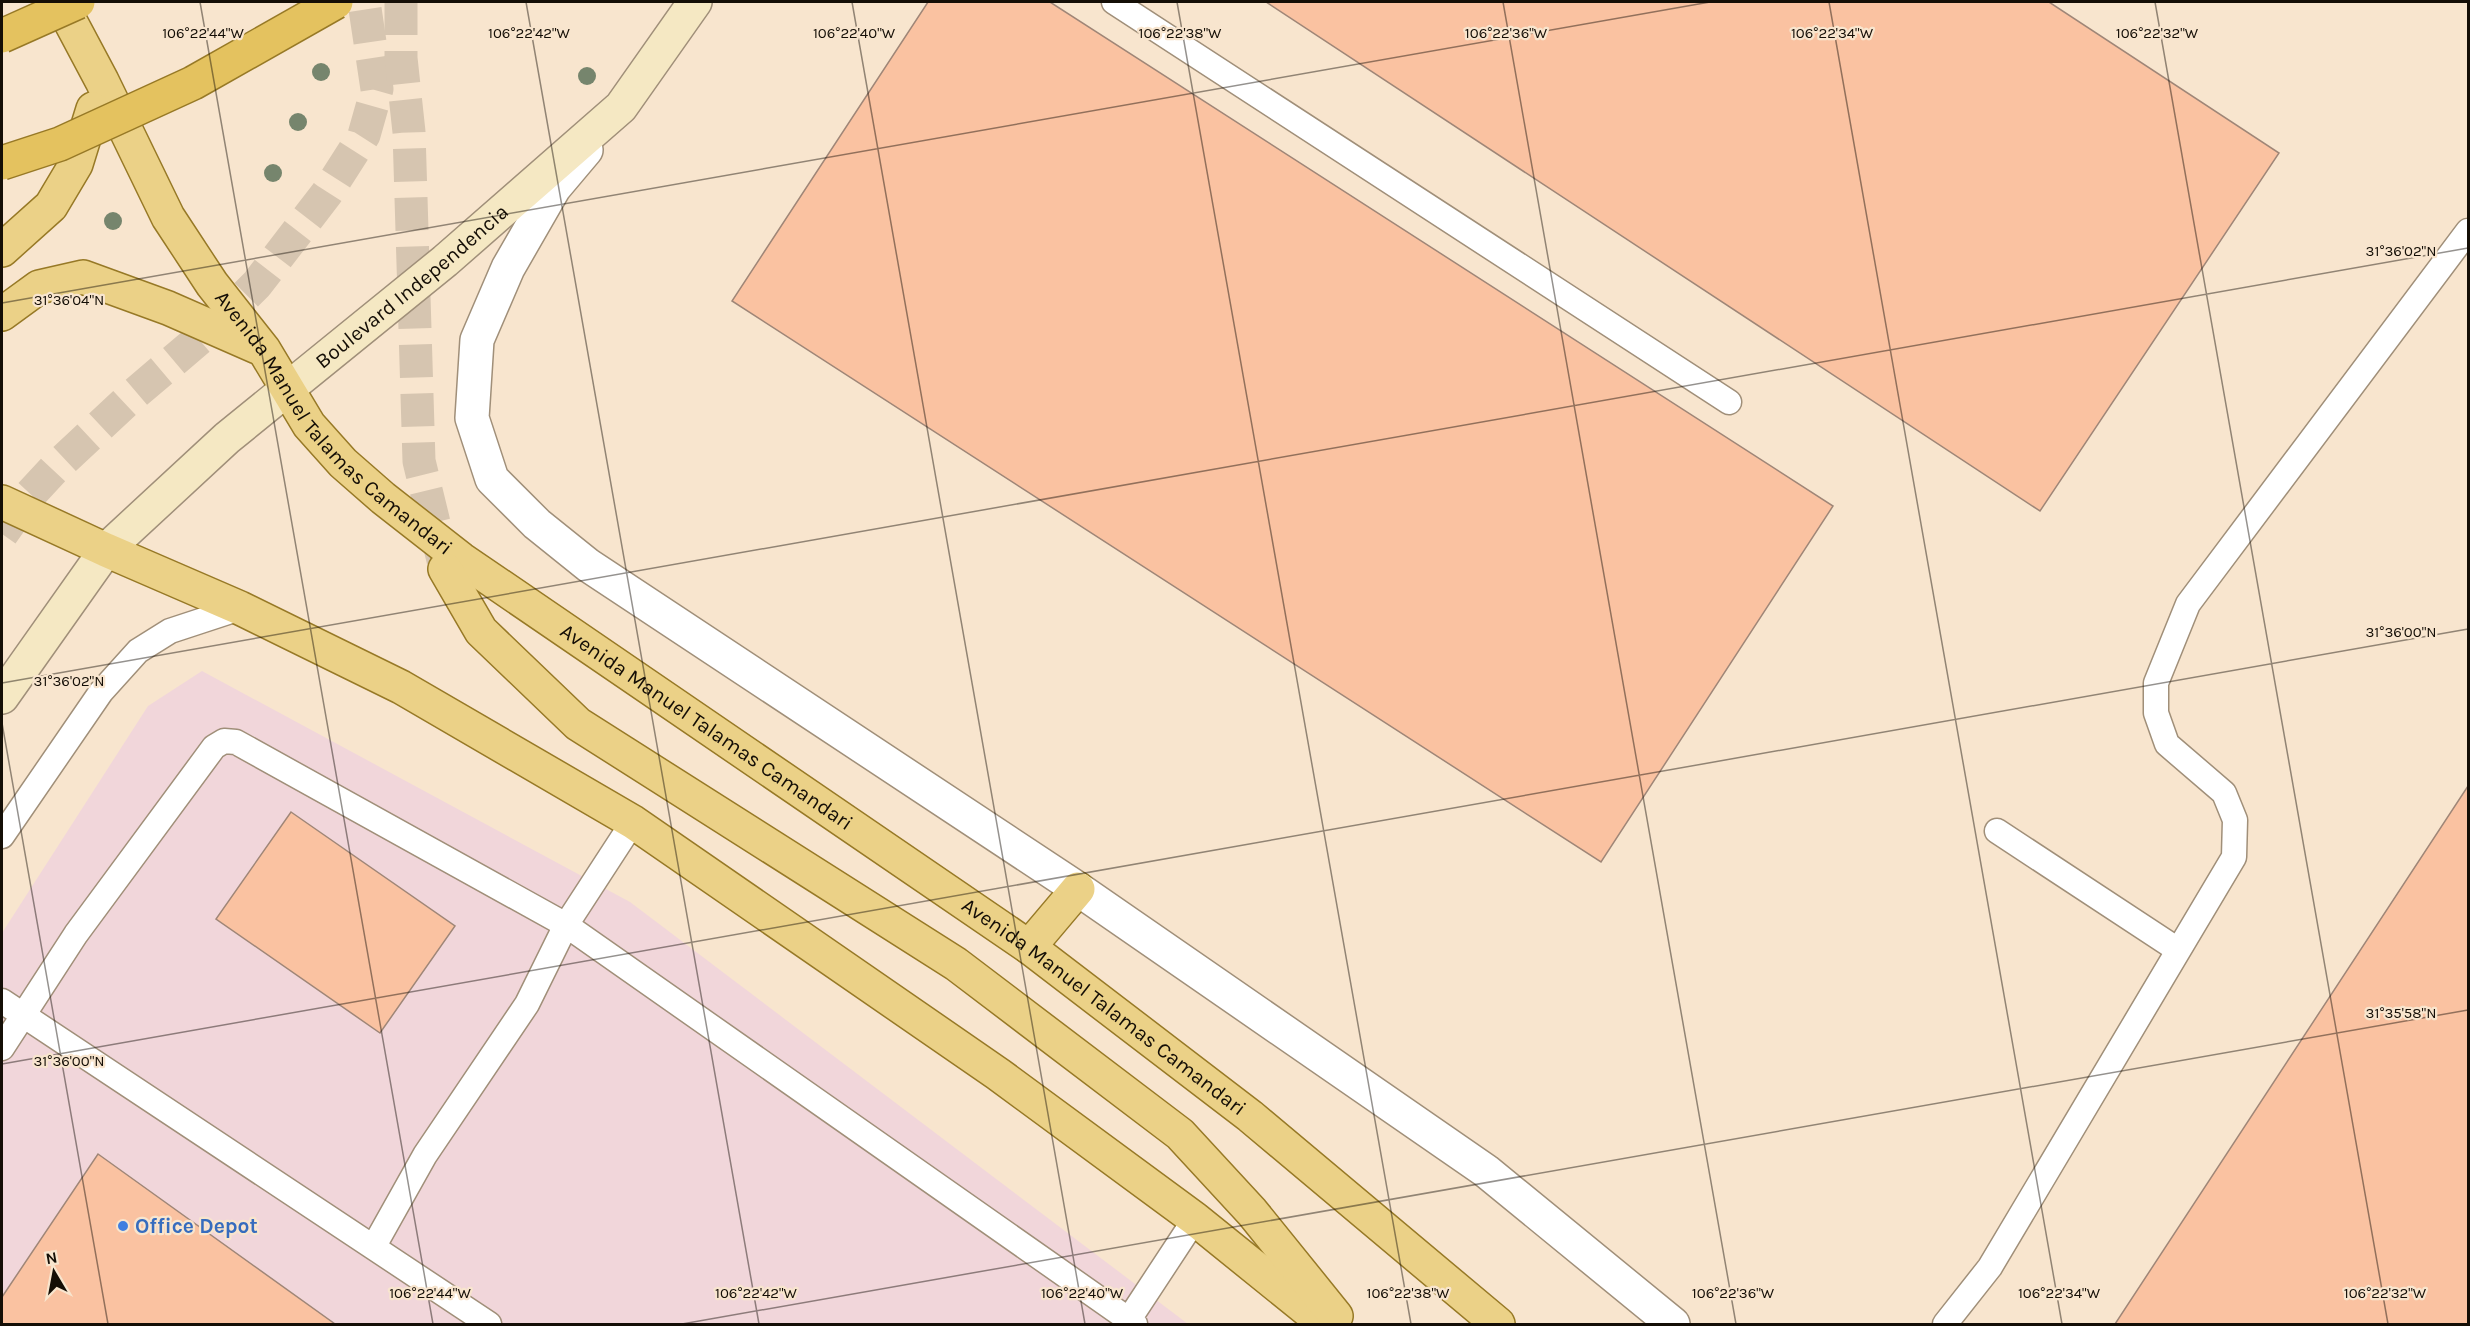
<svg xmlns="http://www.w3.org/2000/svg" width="2470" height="1326" font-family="Karla,sans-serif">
  <rect width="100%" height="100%" fill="#f8e5ce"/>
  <path fill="#f1d6da" d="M202,671L630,902L1188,1324H2V933L148,706Z"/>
  <path fill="#fac2a1" stroke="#9f8677" stroke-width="1.5" d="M928,2H1050L1833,506L1601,862L732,301Z
    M1266,2H2049L2279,153L2040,511Z
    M2468,786V1324H2115Z
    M291,812L455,926L380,1033L216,919Z
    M98,1154L335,1324H2V1297Z"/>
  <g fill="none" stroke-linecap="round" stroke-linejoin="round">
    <path stroke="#d6c5b0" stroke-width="33" stroke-dasharray="33 16" stroke-linecap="butt" d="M2,534L28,497L55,468L132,396L218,323L257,284L327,193L364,135L377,89L364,2"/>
    <path stroke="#d6c5b0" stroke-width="33" stroke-dasharray="33 16" stroke-linecap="butt" d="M401,2V58L409,132L419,461L443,560"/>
    <defs>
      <path id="service" d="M1114,2L1729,402
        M1997,831L2178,950
        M2,836L101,692L138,651L170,631L240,608
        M2,1001L489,1324
        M2,1048L76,934L214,747L224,741L236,742L566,925L1135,1324
        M374,1246L425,1155L527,1004L566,925L633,822
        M1126,1324L1195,1219
        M1945,1324L1990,1267L2234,857L2235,820L2224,793L2167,744L2156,713V683L2188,604L2468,231"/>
      <path id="minor" d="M586,150L554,188L508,268L477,340L472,418L492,479L537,524L588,565L1078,889L1486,1171L1673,1324"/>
      <g id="secondary">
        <path id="s1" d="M2,697L106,550L227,438L445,261L621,107L695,2"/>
      </g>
      <g id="primary">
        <path id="s2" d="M60,2L102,81L168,217L212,284L264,350L309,425L343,463L383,498L461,559L1029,947L1250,1116L1498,1324"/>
        <path d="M2,250L51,206L76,164L93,109"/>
        <path d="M2,314L39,287L83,277L168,308L257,347"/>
        <path d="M2,502L106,550L240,608L401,687L633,822L998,1074L1195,1219L1325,1324"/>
        <path d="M445,569L481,631L578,724L956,964L1180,1134L1252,1212L1336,1316"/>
        <path d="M1029,947L1078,889"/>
      </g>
    </defs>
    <use href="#service" stroke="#a08f79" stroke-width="27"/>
    <use href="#minor" stroke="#a08f79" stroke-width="36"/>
    <use href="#secondary" stroke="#a08f79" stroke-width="36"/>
    <use href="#primary" stroke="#977926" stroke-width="36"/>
    <use href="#service" stroke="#fff" stroke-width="24"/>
    <use href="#minor" stroke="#fff" stroke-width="33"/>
    <use href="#secondary" stroke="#f5e8c3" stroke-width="33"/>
    <use href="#primary" stroke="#ebd187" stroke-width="33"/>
    <defs>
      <path id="trunk-bridge" d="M2,36L78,2
        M2,163L60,144L193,83L336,2"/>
    </defs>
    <use href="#trunk-bridge" stroke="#977926" stroke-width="36" stroke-linecap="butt"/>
    <use href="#trunk-bridge" stroke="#e4c25f" stroke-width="33"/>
  </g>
  <g fill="#76856d">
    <circle cx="321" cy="72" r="9"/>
    <circle cx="587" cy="76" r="9"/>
    <circle cx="298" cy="122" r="9"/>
    <circle cx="273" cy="173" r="9"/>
    <circle cx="113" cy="221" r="9"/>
  </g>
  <path fill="none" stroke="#140e06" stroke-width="1.5" stroke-opacity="0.45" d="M200,2L433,1324M526,2L759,1324M852,2L1085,1324M1177,2L1411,1324M1503,2L1736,1324M1829,2L2062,1324M2155,2L2388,1324M2,303L1710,2M2,683L2468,248M2,723L108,1324M2,1064L2468,629M682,1324L2468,1010"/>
  <circle fill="#3f7fe0" stroke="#f8e5ce" stroke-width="2" cx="123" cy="1226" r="6"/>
  <g text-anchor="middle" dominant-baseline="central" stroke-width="4.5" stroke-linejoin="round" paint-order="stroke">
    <g font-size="21" fill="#140e06" stroke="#f8e5ce">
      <text stroke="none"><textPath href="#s1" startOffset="584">Boulevard Independencia</textPath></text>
      <text stroke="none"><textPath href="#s2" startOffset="507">Avenida Manuel Talamas Camandari</textPath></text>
      <text stroke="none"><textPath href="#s2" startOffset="993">Avenida Manuel Talamas Camandari</textPath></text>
      <text stroke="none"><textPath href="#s2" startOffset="1479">Avenida Manuel Talamas Camandari</textPath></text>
    </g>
    <g font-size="21" font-weight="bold" fill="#366cbe" stroke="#f8e5ce" text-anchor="start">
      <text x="135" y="1226">Office Depot</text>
    </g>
  </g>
  <g font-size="15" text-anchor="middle" fill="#140e06" stroke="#f8e5ce" stroke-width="4.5" stroke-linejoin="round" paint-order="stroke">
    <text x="203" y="38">106°22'44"W</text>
    <text x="529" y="38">106°22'42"W</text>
    <text x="854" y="38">106°22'40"W</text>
    <text x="1180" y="38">106°22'38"W</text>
    <text x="1506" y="38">106°22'36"W</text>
    <text x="1832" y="38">106°22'34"W</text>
    <text x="2157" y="38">106°22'32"W</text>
    <text x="2401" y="256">31°36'02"N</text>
    <text x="69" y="305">31°36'04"N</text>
    <text x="2401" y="637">31°36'00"N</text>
    <text x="69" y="686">31°36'02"N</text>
    <text x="2401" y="1018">31°35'58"N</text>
    <text x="69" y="1066">31°36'00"N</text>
    <text x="430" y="1298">106°22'44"W</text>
    <text x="756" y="1298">106°22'42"W</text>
    <text x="1082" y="1298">106°22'40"W</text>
    <text x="1408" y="1298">106°22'38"W</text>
    <text x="1733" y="1298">106°22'36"W</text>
    <text x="2059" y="1298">106°22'34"W</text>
    <text x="2385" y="1298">106°22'32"W</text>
  </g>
  <rect width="2470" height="1326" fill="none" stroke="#140e06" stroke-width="6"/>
  <g transform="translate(54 1272) rotate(350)" stroke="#f8e5ce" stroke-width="4.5" paint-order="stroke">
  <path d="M0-4.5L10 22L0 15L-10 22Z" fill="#140e06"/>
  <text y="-9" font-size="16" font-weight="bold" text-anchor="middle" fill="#140e06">N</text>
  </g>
</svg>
